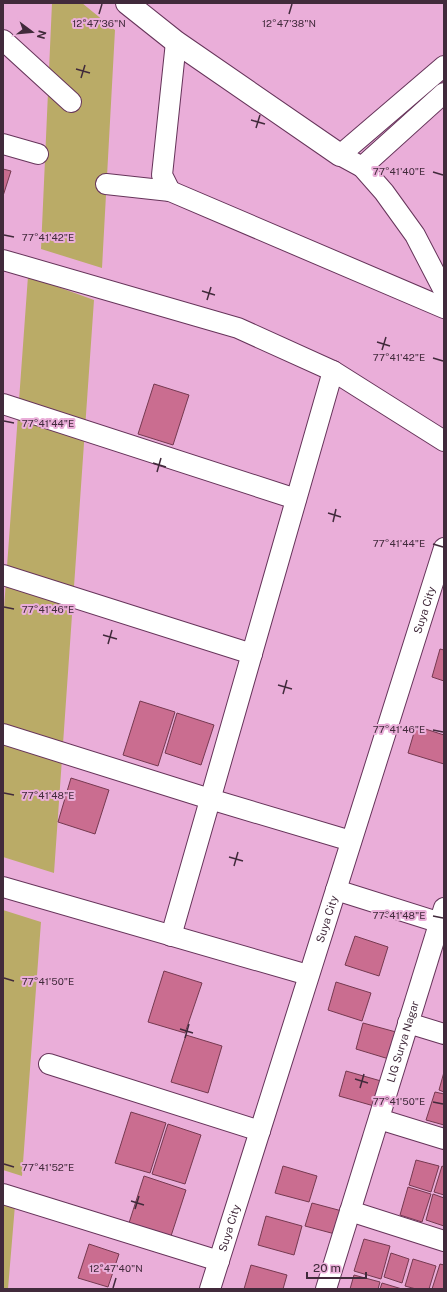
<svg xmlns="http://www.w3.org/2000/svg" width="447" height="1292" font-family="'Public Sans',sans-serif">
  <rect width="100%" height="100%" fill="#eaaed9"/>
  <path fill="#baab67" d="M52,3H82L115,30L102,268L41,249Z
    M28,276L94,300L54,873L3,857V622Z
    M3,910L41,922L22,1176L3,1170Z
    M3,1201L15,1205L8,1289H3Z"/>
  <path fill="#ca6d90" stroke="#753950" d="M3,169L11,171L3,196Z
    M154,384L189,395L173,445L138,434Z
    M440,649L444,650V681L432,677Z
    M140,701L175,712L158,766L123,755Z
    M177,713L214,725L201,765L165,753Z
    M416,726L444,735V764L408,753Z
    M71,778L109,790L95,834L58,822Z
    M355,936L388,947L379,976L345,965Z
    M164,971L202,983L185,1033L148,1022Z
    M336,982L371,993L362,1021L328,1010Z
    M363,1023L396,1032L389,1059L356,1049Z
    M186,1035L222,1046L208,1093L171,1082Z
    M346,1071L381,1081L374,1106L339,1096Z
    M444,1072V1092L439,1090Z
    M435,1092L444,1094V1125L426,1120Z
    M131,1112L166,1123L150,1173L115,1163Z
    M168,1124L201,1135L185,1184L152,1174Z
    M416,1160L439,1166L431,1192L409,1185Z
    M283,1166L317,1176L309,1202L275,1193Z
    M442,1166L444,1167V1195L434,1192Z
    M144,1176L186,1190L171,1236L129,1223Z
    M408,1187L431,1194L422,1222L400,1215Z
    M433,1194L444,1198V1226L426,1220Z
    M312,1203L342,1211L335,1234L305,1226Z
    M266,1216L302,1226L294,1255L258,1245Z
    M364,1239L390,1246L381,1279L354,1271Z
    M89,1244L119,1254L108,1287L78,1278Z
    M391,1253L409,1259L402,1283L384,1277Z
    M413,1259L436,1266L429,1289H416L405,1286Z
    M440,1264L444,1265V1289H432Z
    M251,1265L287,1275L283,1289H244Z
    M354,1275L380,1282L378,1289H350Z
    M382,1283L402,1289H380Z"/>
  <g fill="none" stroke-linecap="round" stroke-linejoin="round">
    <defs>
      <g id="minor">
        <path d="M3,40L71,102"/>
        <path d="M444,66L340,155L362,167L384,192L415,235L444,291"/>
        <path d="M3,144L38,154"/>
        <path d="M362,167L444,93"/>
        <path d="M106,184L170,191L444,308"/>
        <path d="M170,191L162,175L176,42"/>
        <path d="M3,260L238,328L333,371L444,441"/>
        <path d="M3,404L296,499"/>
        <path d="M3,575L252,654"/>
        <path d="M3,734L210,799L351,841"/>
        <path d="M3,887L308,975"/>
        <path d="M336,890L444,924"/>
        <path d="M171,936L333,371"/>
        <path d="M408,1023L444,1034"/>
        <path d="M49,1064L260,1131"/>
        <path d="M379,1119L444,1139"/>
        <path d="M3,1194L219,1261"/>
        <path d="M350,1211L444,1241"/>
        <path id="s1" d="M210,1289L444,548"/>
        <path id="s2" d="M326,1289L444,908"/>
      </g>
      <path id="tertiary" d="M127,3L176,42L340,155"/>
    </defs>
    <use href="#minor" stroke="#66345a" stroke-width="22"/>
    <use href="#tertiary" stroke="#66345a" stroke-width="24"/>
    <use href="#minor" stroke="#fff" stroke-width="20"/>
    <use href="#tertiary" stroke="#fff" stroke-width="22"/>
  </g>
  <path fill="none" stroke="#412a3b" stroke-width="1.5" d="M99,14L102,4M289,14L292,4M76,69L90,73M81,78L85,65M251,120L265,124M256,128L260,115M433,172L443,175M4,235L14,237M202,291L215,295M207,300L211,287M377,342L390,346M382,350L386,337M433,358L443,361M4,421L14,423M153,463L166,467M157,472L161,458M328,513L341,517M333,522L336,509M433,544L443,547M4,607L14,609M103,635L117,639M108,644L112,630M278,685L292,689M283,694L287,680M433,730L443,732M4,793L14,795M229,857L243,861M234,866L238,852M433,916L443,918M4,978L14,981M180,1029L193,1033M185,1038L189,1024M355,1079L368,1083M360,1088L364,1074M433,1102L443,1104M4,1164L14,1167M131,1201L144,1205M135,1209L139,1196M113,1288L116,1278"/>
  <g text-anchor="middle" dominant-baseline="central" stroke-width="4" stroke-linejoin="round" paint-order="stroke">
    <g font-size="11" fill="#412a3b" stroke="#eaaed9">
      <text stroke="none"><textPath href="#s1" startOffset="712">Suya City</textPath></text>
      <text stroke="none"><textPath href="#s1" startOffset="388">Suya City</textPath></text>
      <text stroke="none"><textPath href="#s2" startOffset="259">LIG Surya Nagar</textPath></text>
      <text stroke="none"><textPath href="#s1" startOffset="64">Suya City</textPath></text>
    </g>
  </g>
  <g font-size="10" text-anchor="middle" fill="#412a3b" stroke="#eaaed9" stroke-width="4" stroke-linejoin="round" paint-order="stroke">
    <text x="99" y="27">12°47'36"N</text>
    <text x="289" y="27">12°47'38"N</text>
    <text x="399" y="175">77°41'40"E</text>
    <text x="48" y="241">77°41'42"E</text>
    <text x="399" y="361">77°41'42"E</text>
    <text x="48" y="427">77°41'44"E</text>
    <text x="399" y="547">77°41'44"E</text>
    <text x="48" y="613">77°41'46"E</text>
    <text x="399" y="733">77°41'46"E</text>
    <text x="48" y="799">77°41'48"E</text>
    <text x="399" y="919">77°41'48"E</text>
    <text x="48" y="985">77°41'50"E</text>
    <text x="399" y="1105">77°41'50"E</text>
    <text x="48" y="1171">77°41'52"E</text>
    <text x="116" y="1272">12°47'40"N</text>
  </g>
  <rect width="447" height="1292" fill="none" stroke="#412a3b" stroke-width="8"/>
  <g transform="translate(32 32) rotate(106)" stroke="#eaaed9" stroke-width="3" paint-order="stroke">
  <path d="M0-3L7 15L0 10L-7 15Z" fill="#412a3b"/>
  <text y="-6" font-size="11" font-weight="bold" text-anchor="middle" fill="#412a3b">N</text>
  </g>
  <path d="M307 1272v6h59v-6" fill="none" stroke="#412a3b" stroke-width="2"/>
  <text x="313" y="1272" font-size="12" fill="#412a3b" stroke="#eaaed9" stroke-width="3" paint-order="stroke">20 m</text>
</svg>
